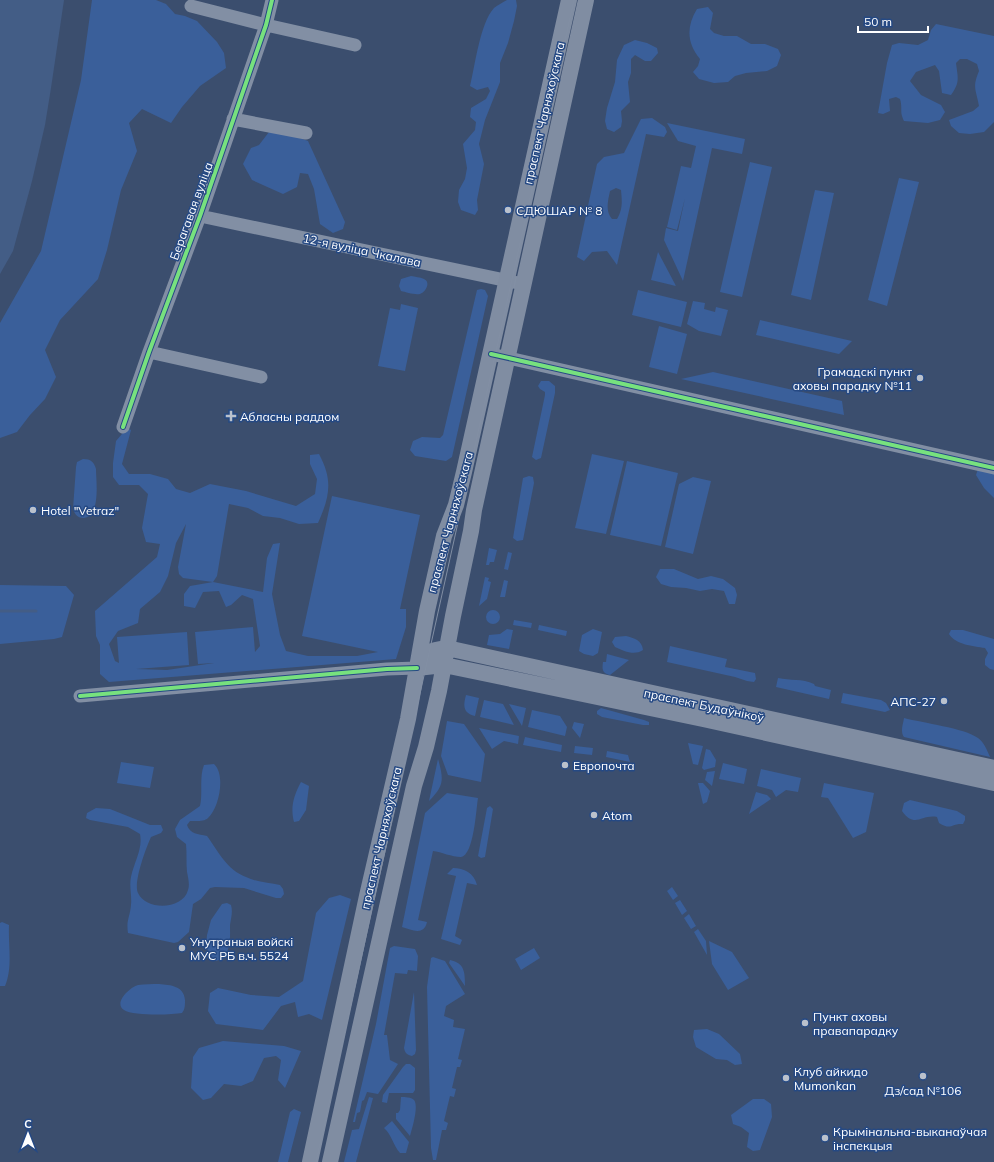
<svg xmlns="http://www.w3.org/2000/svg" width="994" height="1162" font-family="Mulish,sans-serif">
  <rect width="100%" height="100%" fill="#3b4e6e"/>
  <path fill="#3a5f9a" fill-rule="evenodd" d="M92,0H156L166,4L175,14L185,16L197,21L217,42L224,53L226,68L200,86L182,107L171,123L142,109L129,123L137,151L121,190L107,250L98,279L60,320L45,350L56,377L45,399L30,415L17,432L0,438V323L41,251L81,80Z
    M507,0H516L517,6L514,21L508,43L500,63V82L485,120L479,144L484,164L477,200L478,210L475,215L461,210L458,202L459,190L465,179L467,168L463,144L475,130L476,122L470,117L471,108L486,99L490,91L488,87L477,90L470,86C475,66 480,23 494,8C498,5 503,2 507,0Z
    M708,7L713,13L710,29L714,33L724,36H737L751,44H765L778,49L781,55L777,66L767,71L746,73L735,76L728,82L714,83L699,79L693,72L698,66L700,59C687,43 686,27 697,9Z
    M936,24L994,36V122L984,132L970,134L959,133L951,126L949,120L973,111L979,106C976,89 972,88 979,71L977,64L967,59H960L956,63C958,79 960,82 951,95L942,93L939,71L935,65L916,72L910,81L921,95L941,105L945,112L940,120L928,123L904,121C899,111 903,109 900,99L896,97L889,99L890,111L883,114L878,113L887,63L892,45L899,43L918,45L928,40L931,30Z
    M635,40L647,43L657,48L658,53L651,61H645L635,55L631,59V73L628,82L630,102L621,111L622,121L621,127L614,132L607,129L605,121L607,108L615,82L617,60L624,45Z
    M652,118L665,127L667,132L664,137L646,134L617,265L607,251L592,252L584,261L577,257L597,164L604,157L624,153L641,119ZM616,188L621,190C622,201 623,209 617,219H612C605,211 608,201 610,191Z
    M667,123L745,139L742,154L712,148L683,281L664,240L666,228L678,231L685,198L677,230L667,227L681,166L691,168L696,146L678,141Z
    M269,132L294,136L308,141L345,222L343,229L333,233L320,224L314,189L308,174L300,173L297,187L283,194L252,180L243,164L251,148L259,145Z
    M750,162L772,167L742,297L720,292Z
    M899,178L919,182L887,306L868,300Z
    M815,190L834,193L811,300L791,295Z
    M658,252L676,286L651,280Z
    M411,276C415,277 420,277 424,279C431,282 426,292 420,294C414,295 406,292 401,291L399,286L401,279Z
    M481,289L485,290L488,296L452,457L446,461L415,456L410,450L413,441L422,437L440,438L443,435L477,290Z
    M638,290L687,302L681,327L632,315Z
    M693,301L705,303L704,309L715,312L716,307L728,310L721,336L699,331L687,324Z
    M401,304L418,308L405,371L378,366L390,308L400,310Z
    M760,320L852,341L839,354L756,335Z
    M659,326L687,334L677,374L649,367Z
    M713,372L842,401L844,415L681,379Z
    M541,381H549L555,386V393L541,458L536,460L532,457L545,395V392L540,389L538,386Z
    M127,428L131,430L122,464L129,474H150L168,479L176,489L190,493L210,484L246,491L296,506L315,494L317,479L310,464V455L319,454C333,480 330,496 318,523L299,524L280,518L263,516L248,508L229,504L217,576L213,582L263,592L267,558L273,544L280,543L272,594L280,635L286,651L308,656H357L378,652L302,636L332,496L420,515L400,609H406V627L396,659L109,682L100,674V645L96,636L95,611L157,557L160,544L146,542L142,528L148,494L139,485H119L113,477V463L116,441ZM186,524L178,567L179,574L183,578L213,582L190,586L184,594V606L195,608L203,592L219,591L226,607L231,605L242,595L253,599L260,646L255,652L253,627L195,632L198,664L214,663L167,670L136,669L189,665L187,632L117,637L119,663L115,661L109,644L118,631L138,623L140,609L160,592L168,576L176,543Z
    M592,454L624,461L606,534L575,528Z
    M83,459C91,459 94,462 96,469C96,480 101,516 84,518C78,518 75,515 73,509L76,467L77,462Z
    M627,461L678,473L661,546L610,535Z
    M978,469L994,473V498L984,488L976,475Z
    M529,476L533,477L534,483L523,540L517,541L513,538L523,478Z
    M693,477L711,481L693,554L665,547L679,484Z
    M489,548L497,550L494,562H490L489,565H486Z
    M508,552L512,553L508,570L504,569Z
    M660,569H674L698,579L711,576L723,579L735,588L737,595L735,604H729L724,591L712,589L700,591L686,588L671,587L661,584L656,577Z
    M485,577L489,578L488,581L491,582L487,599L479,606Z
    M504,580L508,581L505,597H500Z
    M0,585L66,586L74,595L62,637L54,639L0,644Z
    M486 617a7 7 0 1 1 14 0a7 7 0 1 1-14 0Z
    M514,620L532,623L531,628L513,625Z
    M539,625L567,631L566,636L538,630Z
    M507,629L513,630L509,649L487,645L489,635L500,634Z
    M593,629L602,632L598,653L593,656L584,654L579,651L582,635Z
    M951,630H963L994,639V670L990,669L985,665V659L988,653L985,648C973,646 956,645 949,634Z
    M626,636C634,638 642,640 643,650C634,656 624,651 615,647L612,642L615,637Z
    M670,646L727,659L725,667L755,673L756,679L754,682L747,681L735,677L667,662Z
    M607,654L629,660L610,675C602,673 602,669 603,662H606Z
    M778,678C790,681 802,678 814,684L815,686L831,690L829,699L776,687Z
    M843,693L881,700L886,703L890,710L885,712L841,703Z
    M466,695L479,698L475,716C463,713 463,706 466,695Z
    M484,700L503,704L514,725L480,717Z
    M509,704L526,708L522,726Z
    M601,708L644,720L649,722V725H643L602,717L597,714V711Z
    M532,710L560,716L567,727L565,736L528,727Z
    M904,718C923,723 964,728 978,738C984,742 987,750 990,757L904,737C900,731 903,725 904,718Z
    M447,721L464,724L485,754L481,782L448,775L441,756Z
    M574,722L584,724L580,738L572,728Z
    M479,728L519,736L518,744L504,741L492,749Z
    M525,737L562,745L561,752L523,745Z
    M688,743L703,746L698,765L693,764Z
    M575,746L593,748L592,755L574,753Z
    M706,749L710,750L716,760L715,767L704,770L702,768Z
    M607,751L628,755L630,762L606,757Z
    M438,759C444,780 444,786 429,801Z
    M121,762L154,767L150,788L117,783Z
    M723,763L747,769L744,784L719,779Z
    M214,764C226,775 219,808 208,818C204,822 195,821 190,821L187,825C190,834 198,834 207,836C218,851 227,870 246,877C256,882 269,883 280,885L283,889L284,894L281,898H276L244,888L215,887L210,888L201,899L193,904L189,932L178,942L174,943L128,933C126,920 130,917 131,905C132,896 129,886 131,877C134,862 143,849 140,834L128,827L90,820L86,818L87,813L96,808L110,809L150,825H161L163,830L161,833L151,837C146,848 133,883 138,893C146,911 183,910 188,890C190,885 188,877 187,872C186,863 187,853 186,844L177,837L175,829L180,820L200,806C203,793 199,777 204,765Z
    M761,769L801,778L798,792L786,790L776,797L772,790L757,786Z
    M715,771L712,786L705,780L707,772Z
    M301,782L309,786L306,810L299,821L294,822C290,807 294,795 301,782Z
    M698,783H703L710,791L707,802L703,804Z
    M824,783L874,793L866,832L853,838L828,798L821,797Z
    M756,792L767,795L771,799L749,814Z
    M447,793L478,798C476,810 474,855 461,857C452,857 441,852 433,851L418,920L427,922C424,936 412,930 402,927L425,813Z
    M910,800L957,811L965,816V820L963,824C951,823 952,831 939,823L937,817C921,814 915,829 902,811L904,803Z
    M490,806L493,809L485,857L481,858L478,856L487,808Z
    M453,868C464,868 474,873 477,885L467,883L455,936L462,940L460,945L441,939L456,876L447,874Z
    M672,887L678,896L673,900L667,891Z
    M340,895L351,899L322,1020L309,1014L298,1017L295,1002L281,1006L263,1030L216,1024L208,1011L210,993L218,988L251,995L279,997L303,981L316,913L329,898Z
    M680,900L687,911L682,915L675,903Z
    M227,903L231,905C233,912 231,918 230,925C230,937 232,957 216,961L209,954L206,945L207,935L211,920L222,904Z
    M689,914L696,926L691,929L684,918Z
    M2,922L9,925C8,945 13,967 5,986H0V923Z
    M698,929L706,941L707,955L694,932Z
    M709,941L732,952L749,978L728,990L712,964Z
    M394,946L415,949L418,956L417,971L408,970L407,974L395,973L384,1035H387L390,1060L398,1064L378,1094L367,1092L364,1100L362,1101L360,1112L357,1113L355,1122H353L376,1024L390,948Z
    M534,948L540,958L521,970L515,959Z
    M433,957L445,961L465,994L446,1006L444,1016L454,1020L453,1027L465,1029L458,1059L462,1060L460,1067H457L452,1088L456,1089L454,1097L450,1096L444,1121L448,1123L446,1130H442L436,1160H433L431,1148L427,987L431,958Z
    M450,960C465,963 465,973 465,986L449,963Z
    M159,984C171,985 184,986 185,1000C185,1006 185,1009 182,1013C171,1015 133,1016 124,1010C113,1003 130,987 138,985C145,984 152,984 159,984Z
    M414,992L416,1050L415,1054L412,1056C407,1055 405,1053 404,1048Z
    M707,1029L719,1034L740,1054L742,1064L735,1065L727,1060L716,1059L696,1047L693,1037L694,1030Z
    M223,1041L284,1046L301,1051L285,1088L278,1080L281,1060L276,1056L264,1058L253,1081L241,1086L224,1084L211,1098L203,1100L191,1088L193,1057L199,1048Z
    M406,1064H410L415,1068V1090L413,1093H389L387,1103L382,1102L383,1095L403,1067Z
    M369,1097L373,1098L356,1162H344L352,1130L359,1129Z
    M401,1097C405,1097 411,1097 414,1100C419,1106 412,1129 410,1136L396,1119V1113H398L400,1110Z
    M753,1099H764L771,1104L772,1117L760,1150L753,1151L747,1147L749,1133L741,1127L733,1124L731,1115Z
    M294,1109L301,1112L288,1162H278L290,1112Z
    M392,1121L409,1142L406,1153H400C393,1145 392,1135 384,1128Z"/>
  <path fill="#435d86" d="M0,0H64L51,88L45,125L32,181L13,251L0,274Z"/>
  <g fill="none" stroke-linecap="round" stroke-linejoin="round">
    <path stroke="#435d86" stroke-width="3" d="M0,611H36"/>
    <path stroke="#828fa4" stroke-width="13" d="M191,6L266,25L355,45
      M233,119L306,133
      M200,216L523,284
      M149,352L261,377
      M491,354L994,468
      M123,427L149,352L200,216L266,25L272,0
      M80,696L387,669L417,668"/>
    <path stroke="#808da2" stroke-width="16" d="M418,663C425,651 434,650 447,648L994,768
      M417,668L444,665L502,677L703,719L994,783
      M310,1162L367,896L408,719L427,611L444,536L456,505L464,472L569,0
      M330,1162L414,786L426,747L439,691L453,616L471,531L474,510L586,0"/>
    <path stroke="#828fa4" stroke-width="1" d="M316,1162L574,0"/>
    <defs>
      <path id="cycleway" d="M491,354L994,468
        M123,427L149,352L200,216L266,25L272,0
        M80,696L387,669L417,668"/>
    </defs>
    <use href="#cycleway" stroke="#254984" stroke-width="6"/>
    <use href="#cycleway" stroke="#77e17e" stroke-width="4"/>
  </g>
  <g fill="#bac1cc" stroke="#254984" stroke-width="1.5">
    <circle cx="508" cy="210" r="4"/>
    <circle cx="920" cy="378" r="4"/>
    <path d="M229 410h4v4h4v4h-4v4h-4v-4h-4v-4h4z"/>
    <circle cx="33" cy="510" r="4"/>
    <circle cx="944" cy="701" r="4"/>
    <circle cx="565" cy="765" r="4"/>
    <circle cx="594" cy="815" r="4"/>
    <circle cx="182" cy="948" r="4"/>
    <circle cx="805" cy="1023" r="4"/>
    <circle cx="923" cy="1076" r="4"/>
    <circle cx="786" cy="1078" r="4"/>
    <circle cx="825" cy="1138" r="4"/>
  </g>
  <g text-anchor="middle" dominant-baseline="central" stroke-width="3" stroke-linejoin="round" paint-order="stroke">
    <g font-size="12" fill="#fff" stroke="#254984">
      <text transform="translate(544 113) rotate(-77)">праспект Чарняхоўскага</text>
      <text transform="translate(191 211) rotate(-70)">Берагавая вуліца</text>
      <text transform="translate(362 250) rotate(12)">12-я вуліца Чкалава</text>
      <text transform="translate(450 522) rotate(-75)">праспект Чарняхоўскага</text>
      <text transform="translate(704 705) rotate(12)">праспект Будаўнікоў</text>
      <text transform="translate(381 838) rotate(-77)">праспект Чарняхоўскага</text>
    </g>
    <g font-size="12" fill="#fff" stroke="#254984" text-anchor="start">
      <text x="516" y="210">СДЮШАР № 8</text>
      <text x="912" y="371" text-anchor="end">Грамадскі пункт<tspan x="912" dy="14">аховы парадку №11</tspan></text>
      <text x="240" y="416">Абласны раддом</text>
      <text x="41" y="510">Hotel "Vetraz"</text>
      <text x="936" y="701" text-anchor="end">АПС-27</text>
      <text x="573" y="765">Европочта</text>
      <text x="602" y="815">Atom</text>
      <text x="190" y="941">Унутраныя войскі<tspan x="190" dy="14">МУС РБ в.ч. 5524</tspan></text>
      <text x="813" y="1016">Пункт аховы<tspan x="813" dy="14">правапарадку</tspan></text>
      <text x="794" y="1071">Клуб айкидо<tspan x="794" dy="14">Mumonkan</tspan></text>
      <text x="923" y="1090" text-anchor="middle">Дз/сад №106</text>
      <text x="833" y="1131">Крымінальна-выканаўчая<tspan x="833" dy="14">інспекцыя</tspan></text>
    </g>
  </g>
  <g transform="translate(28 1134)" stroke="#254984" stroke-width="3" paint-order="stroke">
  <path d="M0-3L7 15L0 10L-7 15Z" fill="#ffffff"/>
  <text y="-6" font-size="11" font-weight="bold" text-anchor="middle" fill="#ffffff">С</text>
  </g>
  <path d="M858 26v6h70v-6" fill="none" stroke="#ffffff" stroke-width="2"/>
  <text x="864" y="26" font-size="12" fill="#ffffff" stroke="#254984" stroke-width="3" paint-order="stroke">50 m</text>
</svg>
